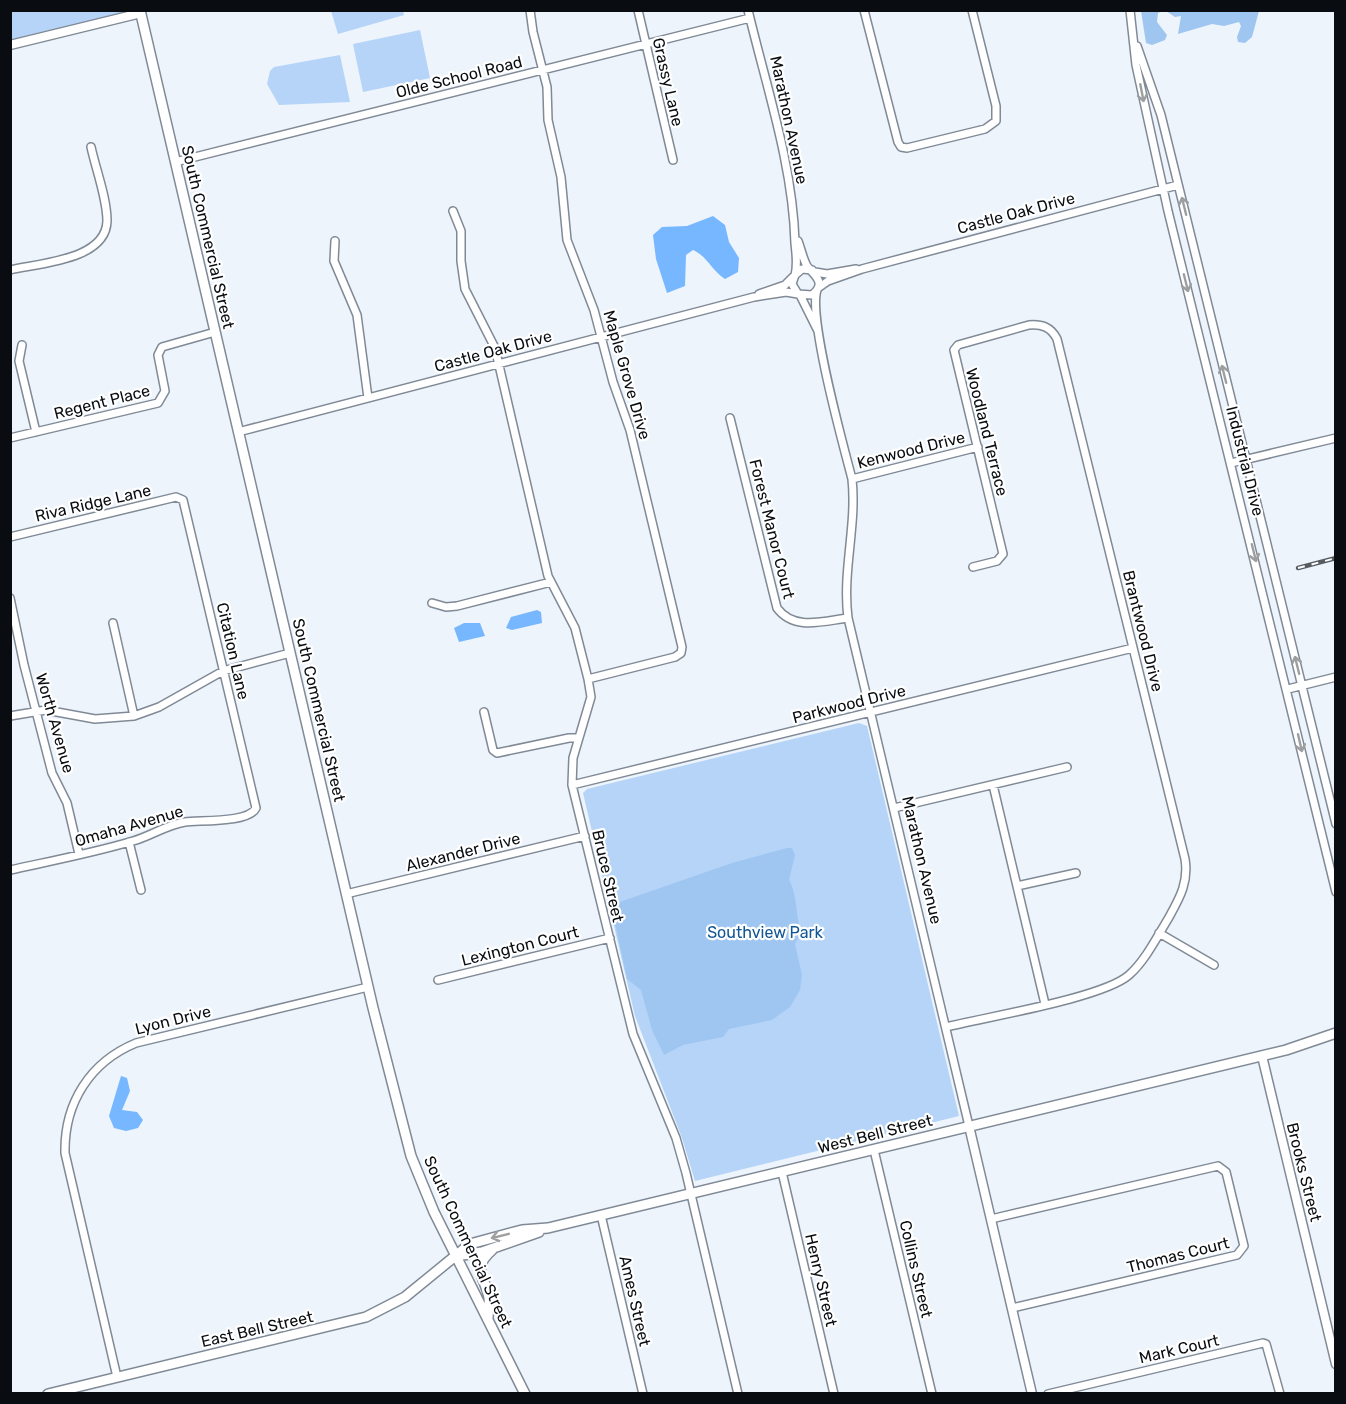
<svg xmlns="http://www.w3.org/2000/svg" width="1346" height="1404" font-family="Rubik,sans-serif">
  <rect width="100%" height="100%" fill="#edf4fc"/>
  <path fill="#b5d4f8" d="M10,11H125L111,17L11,41Z
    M331,11H403L404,15L338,34Z
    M420,30L430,78L363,92L353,44Z
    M340,55L350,102L279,105L267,84L270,71L274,67Z
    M859,723L867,726L959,1116L695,1181L682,1138L635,1016L583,793L587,789Z"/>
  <path fill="#9fc6f1" d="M1141,11H1163L1158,13L1157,22L1167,35L1165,40L1152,45L1146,43Z
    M1166,11H1259L1252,37L1245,43L1238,42L1237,37L1241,26L1239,22L1224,26L1212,24L1178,34L1181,16L1175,17Z
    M787,848H792L795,855L789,880C797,893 796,917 801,933L795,944L802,975L800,990L790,1007L772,1020L729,1029L723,1037L683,1045L664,1055L652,1030L641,990L627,979L611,905L732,863Z"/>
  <path fill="#76b7ff" d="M713,216L725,225L729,242L739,258L738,272L725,279C712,271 707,256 693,250L686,255L685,286L667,293L656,259L653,235L662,227L687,226Z
    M537,610L541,612L542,623L512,630L506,628L511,617Z
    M464,623H480L485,636L459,642L454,628Z
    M121,1076L127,1078L130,1091L122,1110L137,1112L143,1120L138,1128L126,1131L114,1128L109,1116Z"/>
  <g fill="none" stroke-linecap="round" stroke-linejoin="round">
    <defs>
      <path id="minor" d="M530,10L533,32L547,87L548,120L561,177L567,240L594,310L613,382L630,430L682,647L681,653L675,657L588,679
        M638,10L673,160
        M748,10C766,86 793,165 795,243C796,255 798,264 795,275
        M864,10L898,142L901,147L907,148L985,129L996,121V106L972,10
        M1130,10L1136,65L1168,211L1336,892
        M1137,46L1161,115L1336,824
        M175,162L750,18
        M453,211L461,231V261L465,289L495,348L548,576L575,628L588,679L591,697L573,758L572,785L633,1034L676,1138L686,1173L738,1394
        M335,241L334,261L357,315L368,398
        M798,241C801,249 803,259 807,266C815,276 827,283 812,295L798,294L792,284L795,275L802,269L812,270
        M10,270C40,263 106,260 107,221C107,198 96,170 91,147
        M815,272L827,274L856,269
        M818,288L828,281L862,269L1178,185
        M817,290C808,318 843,444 852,479C857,526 842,571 848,618L969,1126
        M759,294L785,285L793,277
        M800,295L818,331
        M22,345L19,361L36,432
        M730,418L777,608C794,631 823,621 848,618
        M238,432L754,297L786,292L798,294
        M10,438L158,403L165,391L158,355L162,347L215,332
        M1231,463L1336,438
        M852,479L978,447
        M10,537L176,497L183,500L256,808C249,823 200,820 185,822C166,825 151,836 133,841C93,853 51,861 10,870
        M10,598L24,665L52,773L67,803L79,854
        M432,603L446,607L457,606L551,582
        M113,623L134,716
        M1288,689L1336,677
        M484,712L493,750L497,753L569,738H578
        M10,716L46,710L95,719L134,716L159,707L223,671L290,653
        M572,785L1133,648
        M993,785L1045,1004
        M894,808L1067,767
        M129,842L141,890
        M1017,886L1076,873
        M346,894L585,836
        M1159,933L1214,965
        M438,980L610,938
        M946,1027C986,1017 1103,998 1129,975C1145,961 1157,937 1168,919C1179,899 1189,883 1185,859L1057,339C1051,327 1042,324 1029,325L958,345L954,350L1003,554L997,561L973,567
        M874,1150L932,1394
        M782,1172L834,1394
        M601,1215L643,1394
        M991,1219L1218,1166L1226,1172L1244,1246L1237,1255L1012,1308
        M117,1377L65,1153C64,1103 90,1062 136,1043L368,987
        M1048,1394L1263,1343L1266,1344L1280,1394"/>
      <path id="tertiary" d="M10,45L141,13
        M1262,1056L1336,1364
        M969,1126L1032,1394"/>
      <path id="secondary" d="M140,10L373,1008L411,1156L434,1212L525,1394
        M456,1256L482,1252L539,1232
        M488,1318C488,1312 490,1304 489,1298C486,1278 470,1269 492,1250
        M48,1394L366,1317L405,1297L470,1244L522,1230L548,1228L1286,1050L1336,1033"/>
    </defs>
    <use href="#minor" stroke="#808a96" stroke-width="10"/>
    <use href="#tertiary" stroke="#808a96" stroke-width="11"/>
    <use href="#secondary" stroke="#808a96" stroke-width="12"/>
    <use href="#minor" stroke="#fff" stroke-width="7"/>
    <use href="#tertiary" stroke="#fff" stroke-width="8"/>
    <use href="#secondary" stroke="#fff" stroke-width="9"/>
    <defs>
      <path id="rail" d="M1298,568L1336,558"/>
    </defs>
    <use href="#rail" stroke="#575c61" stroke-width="4.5"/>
    <use href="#rail" stroke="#fff" stroke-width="2" stroke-dasharray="7" stroke-linecap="butt"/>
  </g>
  <defs><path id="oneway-shaft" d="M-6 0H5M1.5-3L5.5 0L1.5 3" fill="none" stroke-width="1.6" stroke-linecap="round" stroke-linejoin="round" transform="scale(1.5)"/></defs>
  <g stroke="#9d9ea0">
    <use href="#oneway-shaft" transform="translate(1142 93) rotate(79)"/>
    <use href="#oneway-shaft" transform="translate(1184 206) rotate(-104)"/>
    <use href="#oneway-shaft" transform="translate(1186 283) rotate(76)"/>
    <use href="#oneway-shaft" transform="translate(1224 374) rotate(-104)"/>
    <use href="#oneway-shaft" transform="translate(1254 553) rotate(76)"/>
    <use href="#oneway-shaft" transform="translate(1297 665) rotate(-104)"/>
    <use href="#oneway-shaft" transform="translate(1300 743) rotate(77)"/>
    <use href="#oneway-shaft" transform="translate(500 1236) rotate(166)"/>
  </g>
  <g text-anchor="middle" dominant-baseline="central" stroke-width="4.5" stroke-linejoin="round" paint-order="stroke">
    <g font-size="16" fill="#090d11" stroke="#fff">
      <text transform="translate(459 77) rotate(-14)">Olde School Road</text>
      <text transform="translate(668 82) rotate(77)">Grassy Lane</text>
      <text transform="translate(789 120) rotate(78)">Marathon Avenue</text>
      <text transform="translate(1016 213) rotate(-15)">Castle Oak Drive</text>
      <text transform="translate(208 237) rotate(77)">South Commercial Street</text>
      <text transform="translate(493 351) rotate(-15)">Castle Oak Drive</text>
      <text transform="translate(627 375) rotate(74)">Maple Grove Drive</text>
      <text transform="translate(102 402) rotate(-14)">Regent Place</text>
      <text transform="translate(987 432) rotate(76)">Woodland Terrace</text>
      <text transform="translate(911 450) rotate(-14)">Kenwood Drive</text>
      <text transform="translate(1245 461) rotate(76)">Industrial Drive</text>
      <text transform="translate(93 503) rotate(-13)">Riva Ridge Lane</text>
      <text transform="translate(772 529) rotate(76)">Forest Manor Court</text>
      <text transform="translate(1143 631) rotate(76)">Brantwood Drive</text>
      <text transform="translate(233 651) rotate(77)">Citation Lane</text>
      <text transform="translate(849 704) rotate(-14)">Parkwood Drive</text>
      <text transform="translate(319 710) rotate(77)">South Commercial Street</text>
      <text transform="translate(55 723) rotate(74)">Worth Avenue</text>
      <text transform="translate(129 826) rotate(-16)">Omaha Avenue</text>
      <text transform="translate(463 852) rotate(-14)">Alexander Drive</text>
      <text transform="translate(922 860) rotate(77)">Marathon Avenue</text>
      <text transform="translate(608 876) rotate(77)">Bruce Street</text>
      <text transform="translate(520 946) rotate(-14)">Lexington Court</text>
      <text transform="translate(173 1020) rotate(-14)">Lyon Drive</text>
      <text transform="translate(875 1134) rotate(-14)">West Bell Street</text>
      <text transform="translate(1304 1172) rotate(76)">Brooks Street</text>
      <text transform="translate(468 1242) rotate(65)">South Commercial Street</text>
      <text transform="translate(1178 1255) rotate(-14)">Thomas Court</text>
      <text transform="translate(916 1269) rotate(77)">Collins Street</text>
      <text transform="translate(821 1280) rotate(77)">Henry Street</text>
      <text transform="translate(635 1301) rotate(77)">Ames Street</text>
      <text transform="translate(257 1329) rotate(-13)">East Bell Street</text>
      <text transform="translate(1179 1349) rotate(-13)">Mark Court</text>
    </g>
    <g font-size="16" fill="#125696" stroke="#fff">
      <text x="765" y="932">Southview Park</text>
    </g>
  </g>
  <rect width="1346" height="1404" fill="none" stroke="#090d11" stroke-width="24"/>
</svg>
